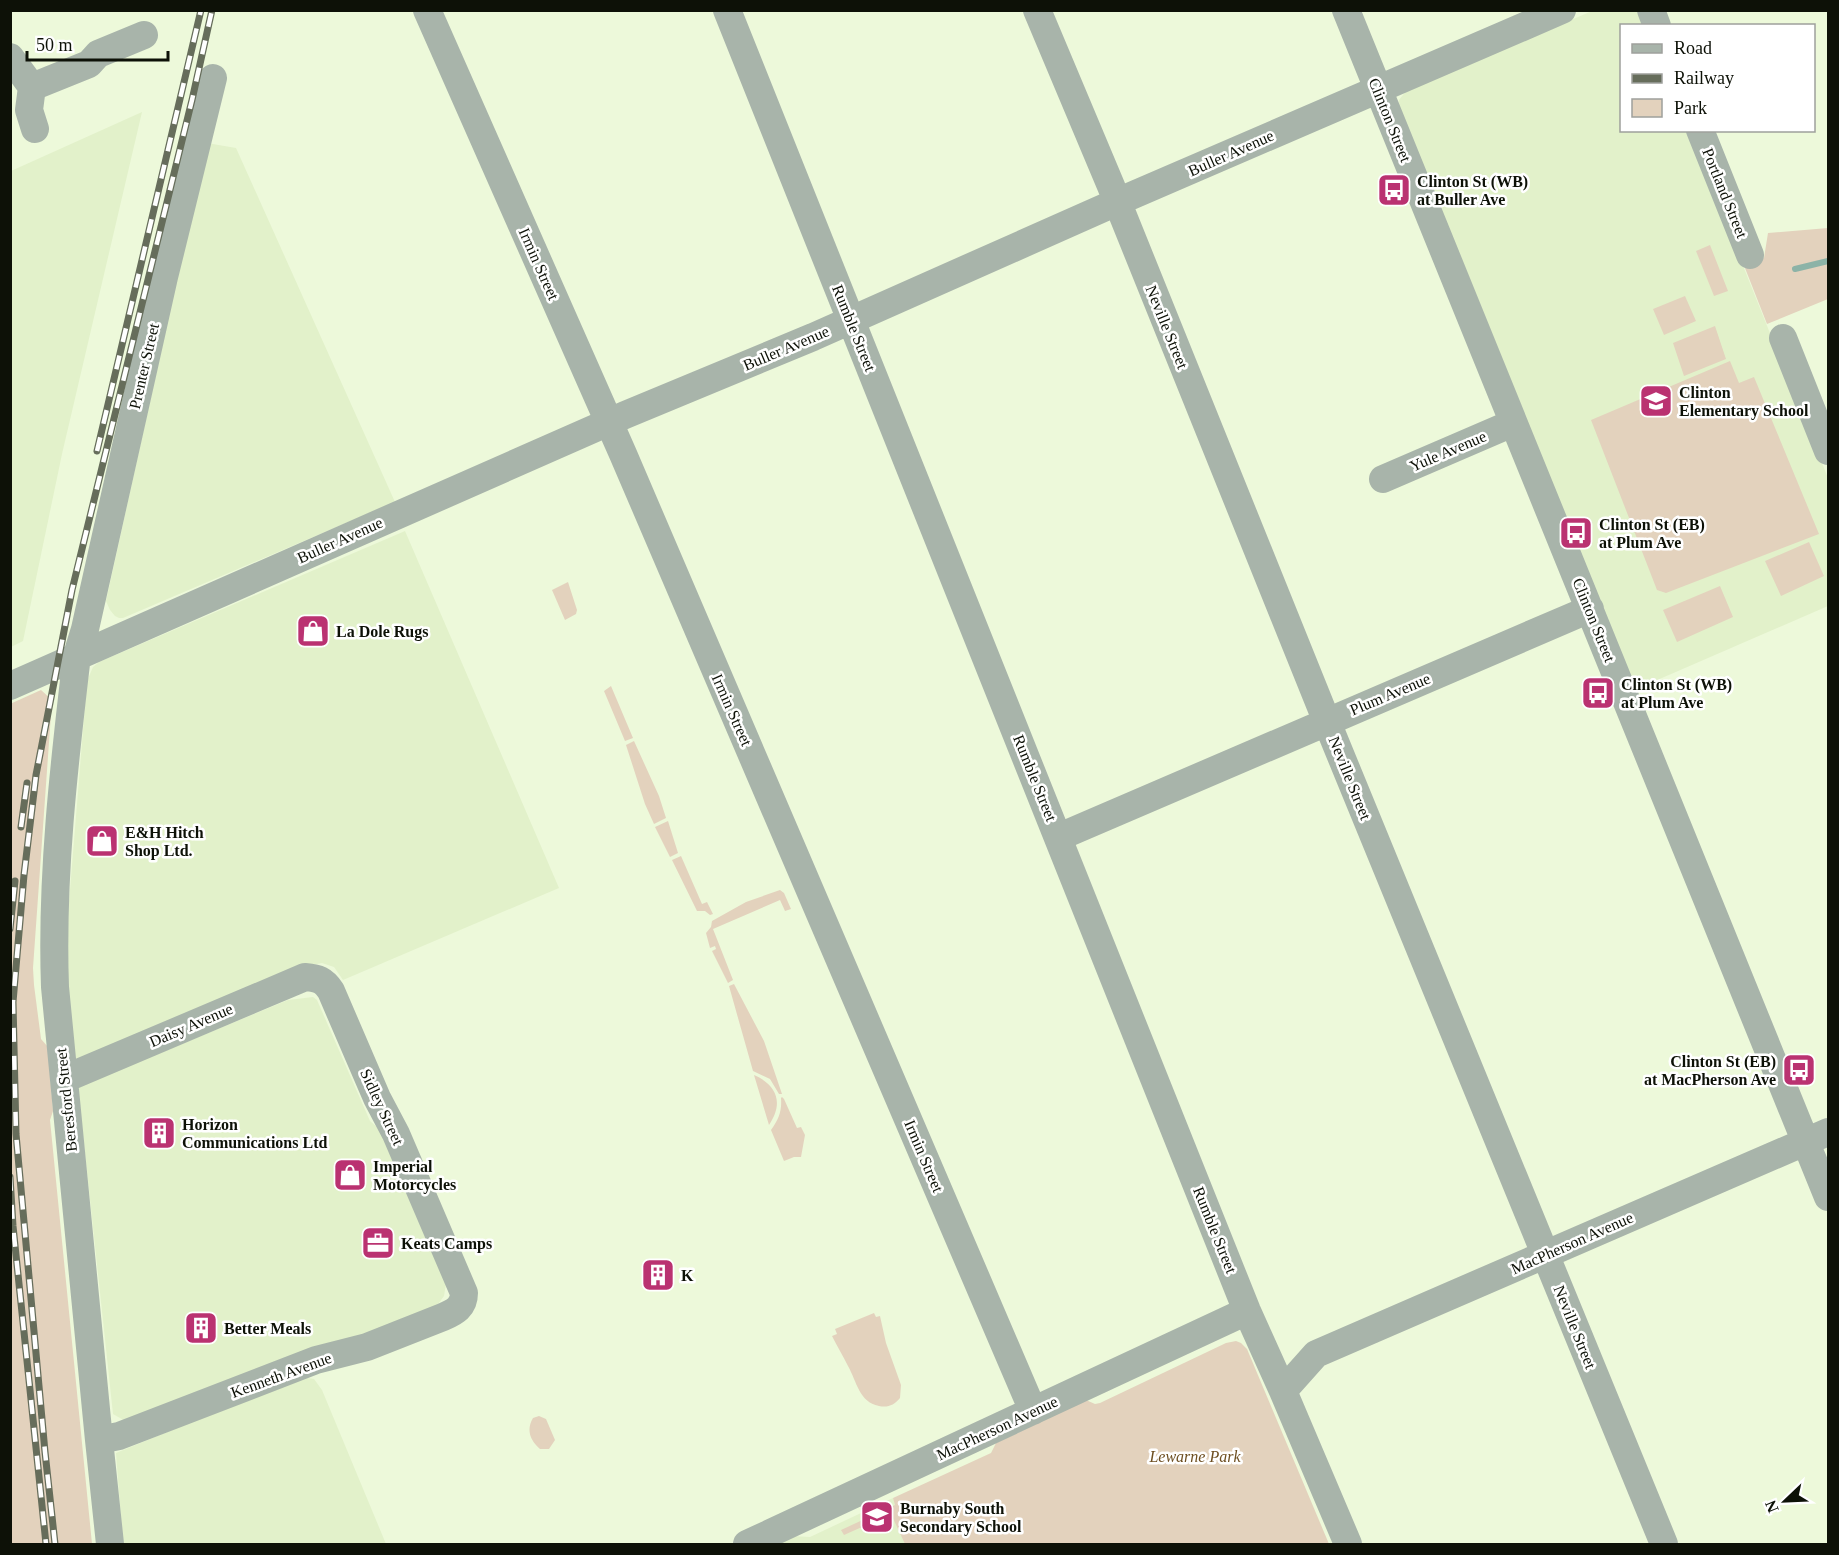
<svg xmlns="http://www.w3.org/2000/svg" width="1839" height="1555" font-family="Georgia,serif">
  <rect width="100%" height="100%" fill="#edf9da"/>
  <path fill="#e2f1ca" d="M1592,11H1640L1647,25L1622,26V130L1689,131L1828,478V606L1632,691L1398,107L1399,100L1406,91Z
    M142,112L62,454L23,641L11,647V171Z
    M207,143L236,148L395,502L123,618H119L115,616L110,610L106,601Z
    M405,531L559,888L343,980L334,967L322,963L307,966L75,1063L65,951L87,681L93,667L99,662Z
    M313,997L317,1000L370,1121L385,1134L447,1278L444,1296L436,1307L127,1422L113,1414L78,1087L288,1000Z
    M302,1377L314,1379L322,1390L386,1544H123L116,1453Z
    M893,1498L913,1544H774L792,1536L810,1537Z"/>
  <path fill="#e3d2bd" d="M1828,228V299L1767,324L1745,268L1764,258L1768,233Z
    M1710,245L1728,291L1714,296L1696,251Z
    M1685,296L1696,321L1664,335L1653,309Z
    M1715,326L1726,359L1684,376L1673,343Z
    M1730,361L1739,383L1754,377L1819,534L1666,593L1657,590L1591,420Z
    M1809,542L1824,576L1781,596L1765,561Z
    M568,582L577,610L576,614L565,620L552,590Z
    M1720,586L1733,617L1677,642L1663,610Z
    M611,686L633,738L625,741L604,691Z
    M41,690L52,700L33,968L34,985L41,1039L48,1047L53,1111L50,1120L92,1544H11L10,704Z
    M634,741L659,796L666,818L654,824L645,804L626,745Z
    M668,821L678,853L670,857L655,827Z
    M681,856L702,904L707,902L713,914L710,915L705,911H697L672,860Z
    M780,890L784,893L791,909L785,911L780,900L713,929L733,980L728,983L712,951L716,949L715,946L710,948L706,933L711,927L712,921L746,902Z
    M734,984L764,1041L782,1094H779L770,1079L753,1071L729,986Z
    M754,1075C777,1085 784,1103 769,1125Z
    M782,1097L784,1099L797,1128L801,1127L805,1135L801,1157H794L784,1161L771,1130C779,1119 782,1111 781,1098Z
    M874,1313L876,1317L880,1316L886,1343L901,1385L900,1398C894,1405 888,1408 879,1406C859,1402 857,1382 848,1366C843,1356 837,1346 832,1336L837,1334L835,1329Z
    M1236,1341L1241,1343L1247,1349L1329,1544H905L891,1514L844,1535L841,1530L895,1505L893,1498L991,1453L996,1443L1086,1400L1095,1404L1100,1403L1226,1343Z
    M539,1416L546,1419L555,1440L549,1449H540C530,1440 526,1430 533,1418Z"/>
  <g fill="none" stroke-linecap="round" stroke-linejoin="round">
    <path stroke="#8cb3a7" stroke-width="6" d="M1795,269L1828,261"/>
    <path stroke="#a8b4aa" stroke-width="28" d="M427,10L623,454L1033,1411
      M727,10L1247,1311L1283,1391L1348,1544
      M1037,10L1111,186L1327,722L1664,1544
      M1346,10L1828,1197
      M1651,10L1657,26
      M10,57L32,87L89,64L98,54L144,35
      M32,87L29,110L35,129
      M1700,130L1750,255
      M1783,338L1828,451
      M1383,479L1513,423
      M10,686L625,415L813,337L1117,202L1562,10
      M1059,837L1590,609
      M64,1079L305,977C318,978 324,980 331,991L377,1098L396,1134L464,1293C464,1307 455,1312 443,1317L367,1347L316,1360L119,1436L99,1440
      M1283,1391L1316,1354L1828,1132
      M110,1544L99,1440L55,987C51,877 64,765 77,655L85,629L164,277L213,78
      M747,1544L1247,1311"/>
    <defs>
      <path id="rail" d="M97,451L201,10
        M21,827L27,783
        M10,929L15,881
        M10,1177L13,1226L46,1544
        M55,1544L45,1452L16,1134L13,1002L24,875L36,775L72,590L192,100L212,10"/>
    </defs>
    <use href="#rail" stroke="#666d5b" stroke-width="7"/>
    <use href="#rail" stroke="#fff" stroke-width="4.5" stroke-dasharray="14" stroke-linecap="butt"/>
  </g>
  <defs>
    <symbol id="bus-square" viewBox="-11 -11 22 22"><rect x="-9" y="-9" width="18" height="18" rx="4" fill="#ba3271" stroke="#fff"/><path d="M-5-6H5V4H4V6H2V4H-2V6H-4V4H-5ZM-3.5-4V0h7V-4ZM-3.5 1.2v1.5H-2V1.2ZM2 1.2v1.5H3.5V1.2Z" fill="#fff"/></symbol>
    <symbol id="school-square" viewBox="-11 -11 22 22"><rect x="-9" y="-9" width="18" height="18" rx="4" fill="#ba3271" stroke="#fff"/><path d="M0-5L7-2L0 1L-7-2ZM-4 1L0 2.5L4 1V4Q0 6-4 4Z" fill="#fff"/></symbol>
    <symbol id="shop-square" viewBox="-11 -11 22 22"><rect x="-9" y="-9" width="18" height="18" rx="4" fill="#ba3271" stroke="#fff"/><path d="M-5-2.5h2.3a2.7 3.5 0 0 1 5.4 0H5L5.5 6h-11ZM-1.5-2.5h3a1.5 2.3 0 0 0-3 0Z" fill="#fff"/></symbol>
    <symbol id="building-square" viewBox="-11 -11 22 22"><rect x="-9" y="-9" width="18" height="18" rx="4" fill="#ba3271" stroke="#fff"/><path d="M-4-6H4V6H1V3H-1V6H-4ZM-2.5-4.3h1.7v1.8h-1.7ZM.8-4.3h1.7v1.8H.8ZM-2.5-1h1.7V.8h-1.7ZM.8-1h1.7V.8H.8Z" fill="#fff"/></symbol>
    <symbol id="office-square" viewBox="-11 -11 22 22"><rect x="-9" y="-9" width="18" height="18" rx="4" fill="#ba3271" stroke="#fff"/><path d="M-6-3h4V-5.5h4V-3h4V5H-6ZM-1-4.5V-3h2v-1.5ZM-6 0V1H6V0Z" fill="#fff"/></symbol>
  </defs>
  <g fill-rule="evenodd">
    <use href="#bus-square" x="1375" y="171" width="38" height="38"/>
    <use href="#school-square" x="1637" y="382" width="38" height="38"/>
    <use href="#bus-square" x="1557" y="514" width="38" height="38"/>
    <use href="#shop-square" x="294" y="612" width="38" height="38"/>
    <use href="#bus-square" x="1579" y="674" width="38" height="38"/>
    <use href="#shop-square" x="83" y="822" width="38" height="38"/>
    <use href="#bus-square" x="1780" y="1051" width="38" height="38"/>
    <use href="#building-square" x="140" y="1114" width="38" height="38"/>
    <use href="#shop-square" x="331" y="1156" width="38" height="38"/>
    <use href="#office-square" x="359" y="1224" width="38" height="38"/>
    <use href="#building-square" x="639" y="1256" width="38" height="38"/>
    <use href="#building-square" x="182" y="1309" width="38" height="38"/>
    <use href="#school-square" x="858" y="1498" width="38" height="38"/>
  </g>
  <g text-anchor="middle" dominant-baseline="central" stroke-width="5" stroke-linejoin="round" paint-order="stroke">
    <g font-size="16" fill="#0d1107" stroke="#fff">
      <text transform="translate(1390 120) rotate(68)">Clinton Street</text>
      <text transform="translate(1231 153) rotate(-24)">Buller Avenue</text>
      <text transform="translate(1725 193) rotate(68)">Portland Street</text>
      <text transform="translate(539 264) rotate(66)">Irmin Street</text>
      <text transform="translate(1167 327) rotate(68)">Neville Street</text>
      <text transform="translate(854 328) rotate(68)">Rumble Street</text>
      <text transform="translate(786 348) rotate(-23)">Buller Avenue</text>
      <text transform="translate(144 366) rotate(-77)">Prenter Street</text>
      <text transform="translate(1448 451) rotate(-23)">Yule Avenue</text>
      <text transform="translate(340 540) rotate(-24)">Buller Avenue</text>
      <text transform="translate(1594 620) rotate(68)">Clinton Street</text>
      <text transform="translate(1390 694) rotate(-23)">Plum Avenue</text>
      <text transform="translate(732 710) rotate(66)">Irmin Street</text>
      <text transform="translate(1035 778) rotate(68)">Rumble Street</text>
      <text transform="translate(1350 778) rotate(68)">Neville Street</text>
      <text transform="translate(191 1025) rotate(-23)">Daisy Avenue</text>
      <text transform="translate(66 1100) rotate(-96)">Beresford Street</text>
      <text transform="translate(382 1107) rotate(65)">Sidley Street</text>
      <text transform="translate(924 1156) rotate(67)">Irmin Street</text>
      <text transform="translate(1215 1230) rotate(68)">Rumble Street</text>
      <text transform="translate(1572 1243) rotate(-24)">MacPherson Avenue</text>
      <text transform="translate(1575 1327) rotate(68)">Neville Street</text>
      <text transform="translate(281 1375) rotate(-20)">Kenneth Avenue</text>
      <text transform="translate(997 1428) rotate(-25)">MacPherson Avenue</text>
    </g>
    <g font-size="16" font-weight="bold" fill="#0d1107" stroke="#fff" text-anchor="start">
      <text x="1417" y="181">Clinton St (WB)<tspan x="1417" dy="18">at Buller Ave</tspan></text>
      <text x="1679" y="392">Clinton<tspan x="1679" dy="18">Elementary School</tspan></text>
      <text x="1599" y="524">Clinton St (EB)<tspan x="1599" dy="18">at Plum Ave</tspan></text>
      <text x="336" y="631">La Dole Rugs</text>
      <text x="1621" y="684">Clinton St (WB)<tspan x="1621" dy="18">at Plum Ave</tspan></text>
      <text x="125" y="832">E&amp;H Hitch<tspan x="125" dy="18">Shop Ltd.</tspan></text>
      <text x="1776" y="1061" text-anchor="end">Clinton St (EB)<tspan x="1776" dy="18">at MacPherson Ave</tspan></text>
      <text x="182" y="1124">Horizon<tspan x="182" dy="18">Communications Ltd</tspan></text>
      <text x="373" y="1166">Imperial<tspan x="373" dy="18">Motorcycles</tspan></text>
      <text x="401" y="1243">Keats Camps</text>
      <text x="681" y="1275">K</text>
      <text x="224" y="1328">Better Meals</text>
      <text x="900" y="1508">Burnaby South<tspan x="900" dy="18">Secondary School</tspan></text>
    </g>
    <g font-size="16" font-style="italic" fill="#6d4e20" stroke="#fff">
      <text x="1195" y="1456">Lewarne Park</text>
    </g>
  </g>
  <rect width="1839" height="1555" fill="none" stroke="#0d1107" stroke-width="24"/>
  <rect x="1620" y="24" width="195" height="108" fill="#ffffff" stroke="#9ea09c" stroke-width="1.5"/>
  <rect x="1632" y="44" width="30" height="9" fill="#a8b4aa" stroke="#9ea09c" stroke-width="1.5"/>
  <text x="1674" y="54" font-size="18" fill="#0d1107">Road</text>
  <rect x="1632" y="74" width="30" height="9" fill="#666d5b" stroke="#9ea09c" stroke-width="1.5"/>
  <text x="1674" y="84" font-size="18" fill="#0d1107">Railway</text>
  <rect x="1632" y="99" width="30" height="18" fill="#e3d2bd" stroke="#9ea09c" stroke-width="1.5"/>
  <text x="1674" y="114" font-size="18" fill="#0d1107">Park</text>
  <g transform="translate(1785 1501) rotate(247)" stroke="#ffffff" stroke-width="4.5" paint-order="stroke">
  <path d="M0-4.5L10 22L0 15L-10 22Z" fill="#0d1107"/>
  <text y="-9" font-size="16" font-weight="bold" text-anchor="middle" fill="#0d1107">N</text>
  </g>
  <path d="M27 51v9h141v-9" fill="none" stroke="#0d1107" stroke-width="3"/>
  <text x="36" y="51" font-size="18" fill="#0d1107" stroke="#ffffff" stroke-width="4.5" paint-order="stroke">50 m</text>
</svg>
